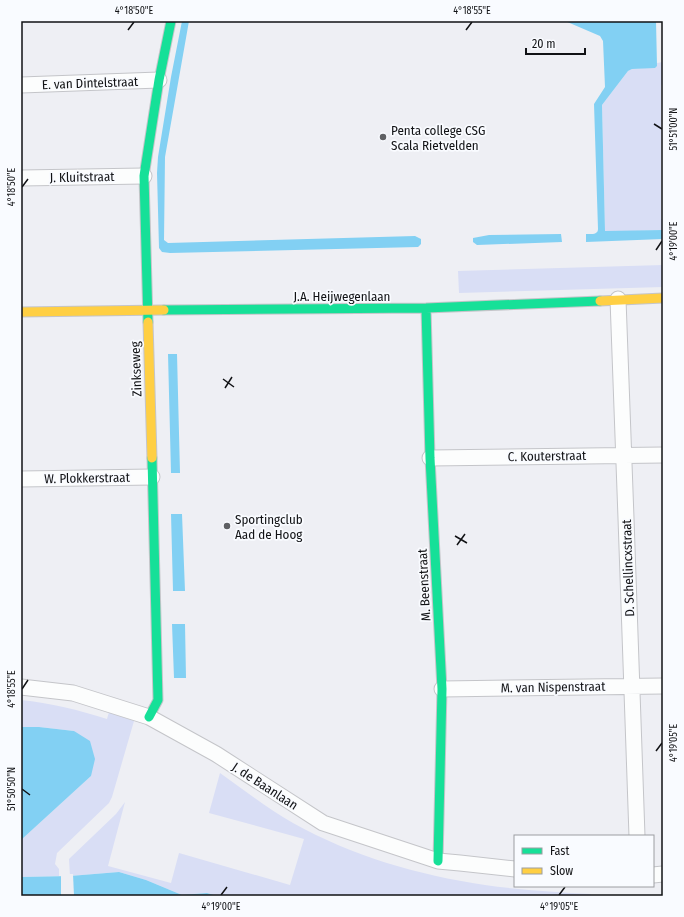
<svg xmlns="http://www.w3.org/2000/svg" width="684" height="917" font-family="'Fira Sans Condensed',sans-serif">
  <rect width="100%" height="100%" fill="#eeeff4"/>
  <path fill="#d9def5" d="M663,62V84L661,85V219H663V230L605,232L602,105L628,71L632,69L656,67L657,63Z
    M663,265V287L459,293L458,271Z
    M21,700C50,703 79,710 107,719L109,712L134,721L112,797L109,803L57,853L55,864L59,869V876L21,877V840L91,776L74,731L39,727H21Z
    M220,773C244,790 267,808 293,823C352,856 418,875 485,885C520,890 555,892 591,894L590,896H217L207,893L182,895L146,880L119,872L70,876L69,859L116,814L125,802L108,866L171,883L179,853L290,885L304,839L209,813Z"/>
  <path fill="#82d0f3" d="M182,21H189L165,157L164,240L168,243L415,236L421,239V244L418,247L170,253L162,252L159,248L157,173L158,157L171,77Z
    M565,21H656L657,66L655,68L632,69L628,71L602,105L605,231L663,230V239L586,242V234C591,234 598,235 598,229L594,104L605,87L603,41L600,36Z
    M561,234L562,242L477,245L473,242V238L489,235Z
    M168,354H177L180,473H171Z
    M171,514H182L185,591H173Z
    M172,624H185L186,678H174Z
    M21,727H39L74,731L90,741L95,759L91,776L21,840Z
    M119,872L146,880L182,895L207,893L217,896H21V877L70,876Z"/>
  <path fill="#eeeff4" d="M61,874H73L74,896H61Z"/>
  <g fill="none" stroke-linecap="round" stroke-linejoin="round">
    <defs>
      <path id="street" d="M21,85L159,80
        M21,178L144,176
        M618,299C624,478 632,657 637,836
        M430,458L663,455
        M21,479L152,477
        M21,687L73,693L149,717L216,754L323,823L438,861L460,863L515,869
        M442,689L663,686
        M653,875L663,874"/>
      <path id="fast" d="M426,308L430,458L442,689L438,861
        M164,310L426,308L600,301
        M148,322L144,176L159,80L171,21
        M149,717L158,700L152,458"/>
      <path id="slow" d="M600,301L663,298
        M21,312L164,310
        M148,322L152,458"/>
    </defs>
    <use href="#street" stroke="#c4c5c9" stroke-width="17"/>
    <use href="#fast" stroke="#c4c5c9" stroke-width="11"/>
    <use href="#slow" stroke="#c4c5c9" stroke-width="11"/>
    <use href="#street" stroke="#fcfdfd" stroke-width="15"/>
    <use href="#fast" stroke="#16e098" stroke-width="9"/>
    <use href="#slow" stroke="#ffcf43" stroke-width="9"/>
  </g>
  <path fill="none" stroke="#111215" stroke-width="1.5" d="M128,30L134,22M466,30L472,22M654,124L662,129M22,187L28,179M656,250L662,241M223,379L234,387M225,388L232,377M455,536L467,543M457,545L465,534M22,689L28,680M656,751L662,743M22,789L30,795M221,895L227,887M559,895L565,887"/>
  <g fill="#5e5f63" stroke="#f9fbff" stroke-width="1.5">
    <circle cx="383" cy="137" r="4"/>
    <circle cx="227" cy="526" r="4"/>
  </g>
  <g text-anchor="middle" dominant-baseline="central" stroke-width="3.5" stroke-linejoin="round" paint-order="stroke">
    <g font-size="13" fill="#111215" stroke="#f9fbff">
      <text transform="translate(90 83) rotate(-2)">E. van Dintelstraat</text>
      <text transform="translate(82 177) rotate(-1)">J. Kluitstraat</text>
      <text x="342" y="296">J.A. Heijwegenlaan</text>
      <text transform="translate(136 369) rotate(-92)">Zinkseweg</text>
      <text transform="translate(547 456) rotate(-1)">C. Kouterstraat</text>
      <text transform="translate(87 478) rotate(-1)">W. Plokkerstraat</text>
      <text transform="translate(628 568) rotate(-92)">D. Schellincxstraat</text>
      <text transform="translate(424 585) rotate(-93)">M. Beenstraat</text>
      <text transform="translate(553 687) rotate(-1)">M. van Nispenstraat</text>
      <text transform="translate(265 786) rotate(33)">J. de Baanlaan</text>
    </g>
    <g font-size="13" fill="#111215" stroke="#f9fbff" text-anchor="start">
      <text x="391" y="130">Penta college CSG<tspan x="391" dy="15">Scala Rietvelden</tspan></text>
      <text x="235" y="519">Sportingclub<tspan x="235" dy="15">Aad de Hoog</tspan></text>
    </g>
  </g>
  <rect width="684" height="917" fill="none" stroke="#f9fbff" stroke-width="44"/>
  <rect x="514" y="835" width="140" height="52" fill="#f9fbff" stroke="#9c9ea1"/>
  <rect x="522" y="848" width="20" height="6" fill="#16e098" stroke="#9c9ea1"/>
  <text x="550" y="855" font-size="12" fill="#111215">Fast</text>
  <rect x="522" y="868" width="20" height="6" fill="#ffcf43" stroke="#9c9ea1"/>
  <text x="550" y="875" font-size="12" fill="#111215">Slow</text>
  <path d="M526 48v6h59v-6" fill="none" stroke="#111215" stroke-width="2"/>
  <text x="532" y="48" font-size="12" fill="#111215" stroke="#f9fbff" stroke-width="3" paint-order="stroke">20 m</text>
  <rect x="22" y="22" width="640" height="873" fill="none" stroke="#111215" stroke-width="1.5"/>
  <g font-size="10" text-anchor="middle" fill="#111215">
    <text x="134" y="14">4°18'50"E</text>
    <text x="472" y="14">4°18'55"E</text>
    <text transform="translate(673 129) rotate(-90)" y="4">51°51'00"N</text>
    <text transform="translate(11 187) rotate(-90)" y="4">4°18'50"E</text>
    <text transform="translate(673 241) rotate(-90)" y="4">4°19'00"E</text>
    <text transform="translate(11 689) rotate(-90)" y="4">4°18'55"E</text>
    <text transform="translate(673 743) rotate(-90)" y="4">4°19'05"E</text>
    <text transform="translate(11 789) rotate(-90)" y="4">51°50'50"N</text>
    <text x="221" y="910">4°19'00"E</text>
    <text x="559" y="910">4°19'05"E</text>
  </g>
</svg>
